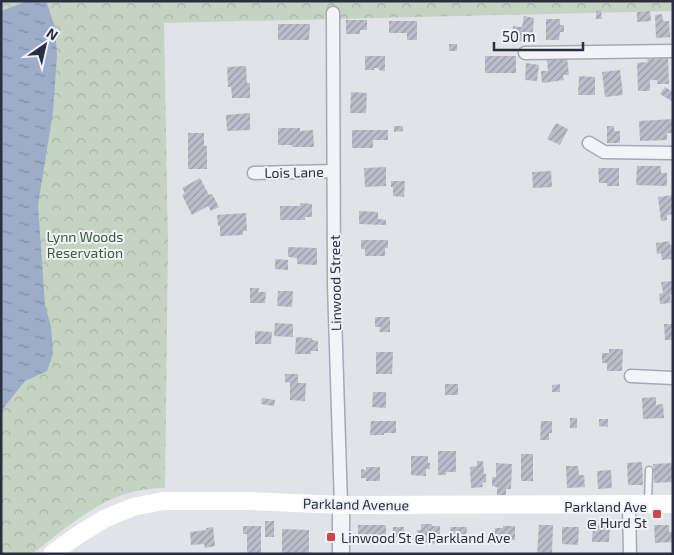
<svg xmlns="http://www.w3.org/2000/svg" width="674" height="555" font-family="'Exo 2',sans-serif">
  <defs>
    <pattern id="park-crowns" width="20" height="18" patternUnits="userSpaceOnUse" patternTransform="scale(1.25)"><rect width="20" height="18" fill="#c4d3c2"/><path d="M2 6a3 3 0 1 1 6 0M12 15a3 3 0 1 1 6 0" fill="none" stroke="#a8b5a8"/></pattern>
    <pattern id="water-ripples" width="26" height="14" patternUnits="userSpaceOnUse" patternTransform="scale(1.25)"><rect width="26" height="14" fill="#9cacc9"/><path d="M2 4q2-2 4 0t4 0M15 11q2-2 4 0t4 0" fill="none" stroke="#7f8ca5"/></pattern>
    <pattern id="building-hatch" width="6" height="6" patternUnits="userSpaceOnUse" patternTransform="scale(1.25)"><rect width="6" height="6" fill="#bbbec9"/><path d="M-1 1l2-2M0 6l6-6M5 7l2-2" fill="none" stroke="#989ba5"/></pattern>
  </defs>
  <rect width="100%" height="100%" fill="#e1e3e9"/>
  <path fill="url(#park-crowns)" d="M1,1H673V11L164,23L168,244L165,488C118,489 96,506 60,532C52,538 40,549 32,553C26,555 9,554 1,554Z"/>
  <path fill="url(#water-ripples)" d="M46,1L55,27L57,55L53,112L38,205L45,305L51,327L53,354L47,371L25,381L1,411V11L25,2Z"/>
  <path fill="url(#building-hatch)" d="M601,10L602,19H596V11Z
    M650,11L651,21L637,22V12Z
    M662,14L663,21H669L670,37L656,38L655,15Z
    M524,16L534,18L532,42L512,40L513,26L522,27Z
    M546,19H560V25H564V32H560L559,40H546Z
    M346,20H367V30H360V34H346Z
    M389,21H417V40H407V33H389Z
    M278,24H310L309,40H278Z
    M449,44H457V51H449Z
    M365,56H385V71L379,70V68H374V70H365Z
    M485,56H516V73H485Z
    M567,58L569,75H563L564,80L542,83L541,71H548L547,60Z
    M668,58L669,84H657V80H650V91H638L637,63L648,62L647,59Z
    M526,63L539,65L537,81L525,80Z
    M246,66L247,83H250V98H232L231,87H228L227,67Z
    M620,70L623,95L605,97L602,72Z
    M579,76L595,77V95H578Z
    M665,87L673,92V102L660,94Z
    M351,92L367,93L366,113H350Z
    M250,113V130L227,131L226,115Z
    M673,119V133H667V140L640,141L639,121Z
    M556,123L568,129L560,145L547,139Z
    M394,126H403V131L394,132Z
    M607,126H614V131H620V143H607Z
    M278,128H300V131L313,130L314,147H292V145H278Z
    M352,130H388V140H373V148H352Z
    M188,133H204V146H207V169H188Z
    M637,166H661V173H667V186L636,185Z
    M386,167V186L365,187L364,168Z
    M598,168H619V186H607V183H599Z
    M551,171L552,187L533,188L532,172Z
    M200,178L209,195L212,194L219,207L211,211L208,206L192,215L182,195L185,193L182,188Z
    M391,181H405L404,197L393,196V187H391Z
    M673,195V214L667,215V220L661,221L658,197Z
    M300,203L312,204V217H305V220H280V206H300Z
    M359,211L378,212V219L386,220V225L359,224Z
    M246,213L247,231H243V235L220,236V226H218L217,215Z
    M361,240H388V248H385V256H365V249H361Z
    M669,241L670,245H673V259L662,260L661,253L657,254L656,243Z
    M288,247L317,248V265L297,264V258L288,257Z
    M275,259L288,260V270L275,269Z
    M673,281V294L670,295L671,303L660,304L659,294L663,293L661,282Z
    M250,288H259L258,292H266L265,303H250Z
    M278,291H293L292,307L277,306Z
    M375,317H390V332H379L380,327H375Z
    M275,323L293,324V337L274,336Z
    M664,324H673V340H665Z
    M255,331L272,332L271,344H255Z
    M296,337L312,338V340L318,341V351H311V354H295Z
    M609,349H623L622,371H607V363H602V353H609Z
    M376,352H393L392,374H376Z
    M285,374H298V383H306L305,401L290,400V383L285,382Z
    M445,384H458V395H445Z
    M560,384V392H552V385Z
    M373,392H386V408L372,407Z
    M656,397V405L663,404L664,418L643,419L642,398Z
    M262,398L275,400L274,406L261,404Z
    M570,418H577V428H570Z
    M599,419H608V427L599,426Z
    M371,421H396V433H384V435H370Z
    M541,421H552V433H549V440H540Z
    M438,451H456V472H446V475H438Z
    M521,454H533V481H521Z
    M411,456H428V463H430V469H426V476L411,475Z
    M477,461H483L484,474H486V482L482,483L483,487L471,488L470,467L477,466Z
    M642,462L643,485H628L627,463Z
    M496,463L512,464L511,489H506V495H497V487L492,486V477H496Z
    M673,463V482L654,483L653,464Z
    M566,466H578L579,475H584L585,487L567,488Z
    M366,467H380V481H366V478H361V469L366,470Z
    M611,470L612,488L598,489L597,471Z
    M265,521H274V537H265Z
    M421,524H432V526H440V544L417,542V530H421Z
    M358,525H386V540L375,539V542H358Z
    M539,525H553L552,554H537Z
    M593,525L610,526L609,542H592Z
    M654,525H669V532H673V542L655,543Z
    M243,526H261V554H247V534H243Z
    M503,526H515V540H511V545H504V543H495V528H503Z
    M213,527L215,546L205,548L204,544L191,545L190,532L206,530V528Z
    M393,527H404V537H393Z
    M450,527H467L466,540H463V542H450Z
    M562,527H579L578,545L562,544Z
    M282,529L309,530V554H282Z"/>
  <g fill="none" stroke-linecap="round" stroke-linejoin="round">
    <defs>
      <path id="service" d="M648,502L649,470"/>
      <path id="minor" d="M333,13L334,284L341,505
        M525,53L673,51
        M589,143L604,152L673,153
        M254,173L333,171
        M631,376L673,378
        M629,504L630,554"/>
      <path id="tertiary" d="M341,554V505"/>
    </defs>
    <use href="#service" stroke="#a6a9b3" stroke-width="9"/>
    <use href="#minor" stroke="#a6a9b3" stroke-width="15"/>
    <use href="#tertiary" stroke="#a6a9b3" stroke-width="19"/>
    <use href="#service" stroke="#f3f4f8" stroke-width="6"/>
    <use href="#minor" stroke="#f3f4f8" stroke-width="12"/>
    <use href="#tertiary" stroke="#f3f4f8" stroke-width="16"/>
    <path stroke="#fff" stroke-width="18" d="M52,554L75,537L104,519L133,507L163,501H249L341,505L673,504"/>
  </g>
  <g fill="#cd474a" stroke="#f0f2f7" stroke-width="2">
    <rect x="652" y="509" width="10" height="10" rx="2.5"/>
    <rect x="326" y="532" width="10" height="10" rx="2.5"/>
  </g>
  <g text-anchor="middle" dominant-baseline="central" stroke-width="4" stroke-linejoin="round" paint-order="stroke">
    <g font-size="14" fill="#292f41" stroke="#f0f2f7">
      <text transform="translate(294 172) rotate(-1)">Lois Lane</text>
      <text transform="translate(335 283) rotate(-91)">Linwood Street</text>
      <text transform="translate(356 504) rotate(1)">Parkland Avenue</text>
    </g>
    <g font-size="14" fill="#395c37" stroke="#f0f2f7">
      <text x="85" y="236">Lynn Woods<tspan x="85" dy="16">Reservation</tspan></text>
    </g>
    <g font-size="14" fill="#292f41" stroke="#f0f2f7" text-anchor="end">
      <text x="647" y="506">Parkland Ave<tspan x="647" dy="16">@ Hurd St</tspan></text>
      <text x="341" y="537" text-anchor="start">Linwood St @ Parkland Ave</text>
    </g>
  </g>
  <rect width="674" height="555" fill="none" stroke="#292f41" stroke-width="5"/>
  <g transform="translate(45 45) rotate(34)" stroke="#f0f2f7" stroke-width="4" paint-order="stroke">
  <path d="M0-4L9 19L0 12L-9 19Z" fill="#292f41"/>
  <text y="-8" font-size="14" font-weight="bold" text-anchor="middle" fill="#292f41">N</text>
  </g>
  <path d="M494 42v8h89v-8" fill="none" stroke="#292f41" stroke-width="2.5"/>
  <text x="502" y="42" font-size="15" fill="#292f41" stroke="#f0f2f7" stroke-width="4" paint-order="stroke">50 m</text>
</svg>
